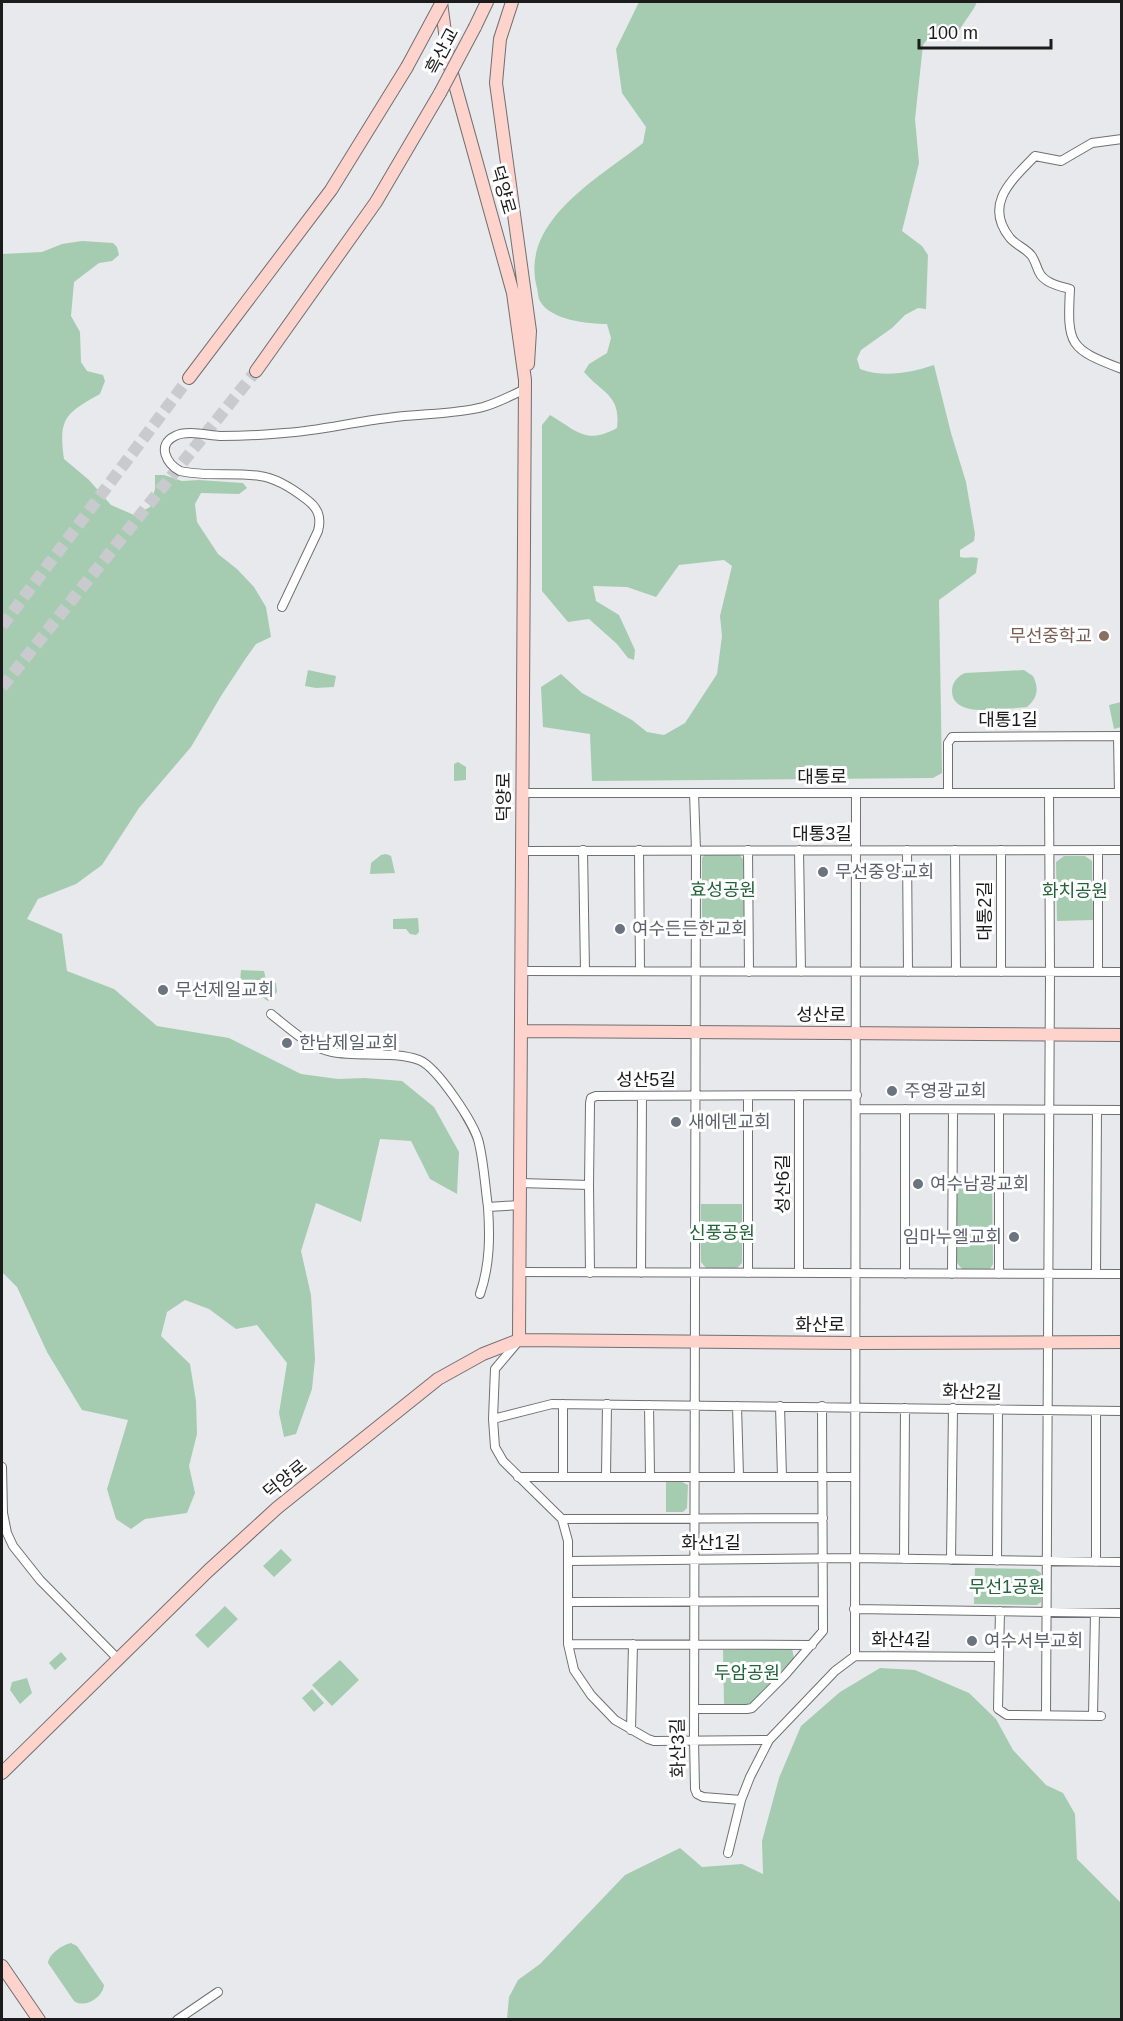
<svg xmlns="http://www.w3.org/2000/svg" width="1123" height="2021" font-family="Helvetica,'Noto Sans KR',sans-serif">
  <rect width="100%" height="100%" fill="#e8e9ec"/>
  <path fill="#a5ccb0" d="M639,2H977C972,13 965,20 959,31L929,37L923,45L915,119L919,163L902,231L922,246L928,255L926,309L918,308L905,315L892,328L861,350L857,359L860,369C884,378 910,373 934,365L951,433L966,482L975,534L974,541L960,550V557C966,559 971,556 978,558L976,573L939,600L942,773L933,778L592,781L590,734L543,727L541,687L561,674L582,693L632,720L647,732L664,735L685,723L717,674L722,636L720,616L732,566L724,560L679,565L656,597L627,587L593,586L596,601L619,615L635,650L634,660L628,658L617,644L589,619L568,622L542,591V425L550,415C577,431 586,445 617,428C621,395 603,394 584,372L589,364L607,353L611,338L607,324C588,324 550,320 540,301C538,298 538,292 537,288C519,221 599,178 643,143L646,127L622,93L616,49Z
    M82,241L113,243L117,247L119,255L112,261L99,263L74,282L71,316L80,332L81,362L87,371L103,375L105,381L100,394C66,413 58,418 64,459L89,480L111,505L134,515L150,507L155,489V475H164L182,481L199,480L243,483L247,488L239,494L201,493L195,504L197,522L218,554L237,569L254,587L266,607L271,637L256,644L246,658L221,696L191,747L139,808L102,865L76,884L38,899L27,919L62,934L67,971L114,989L157,1026L229,1038L301,1074L338,1079L365,1078L402,1081L434,1107L459,1152L457,1194L430,1179L411,1141L380,1139L361,1222L316,1203L301,1251L311,1295L315,1359L312,1389L296,1434L284,1437L279,1413L287,1363L257,1325L236,1329L209,1309L185,1300L167,1312L161,1336L190,1364L196,1401L197,1434L189,1466L195,1493L187,1513L145,1519L131,1529L116,1519L107,1489L128,1420L82,1410L47,1352L17,1287L2,1272V254L42,252L62,244Z
    M308,670L336,676L334,687L316,688L305,686Z
    M1024,670L1033,676C1039,688 1038,698 1027,707C1008,708 952,720 952,691C952,682 958,676 965,673Z
    M1121,702V727L1114,729L1109,705Z
    M458,762L466,767V780L454,781V764Z
    M706,853H738L743,859L744,921H702V858Z
    M386,854L391,856L395,873L370,874L371,863L381,855Z
    M1064,856H1085L1092,861L1093,920L1057,921L1056,862Z
    M418,918L419,932L416,935L410,934L406,929H393V919Z
    M241,970L264,971L266,980L276,983L277,992L268,1001L240,982Z
    M957,1181H992L993,1264L988,1272L964,1271L957,1263Z
    M701,1204H742V1263L737,1268H706L701,1262Z
    M666,1482H682L688,1485L687,1508L683,1512H666Z
    M281,1549L292,1560L274,1577L263,1566Z
    M975,1568L1035,1569L1041,1573V1602L1037,1605L974,1604Z
    M225,1606L238,1619L208,1648L195,1635Z
    M792,1648L794,1658L752,1702L746,1705H724L723,1650Z
    M61,1652L67,1659L55,1670L49,1663Z
    M340,1660L359,1680L332,1706L312,1685Z
    M880,1668L915,1670L969,1693L996,1719L1013,1750L1046,1785L1063,1793L1075,1814L1077,1859L1121,1903V2019H507L509,1997L518,1980L540,1964L625,1875L680,1848L702,1867L742,1864L763,1874L762,1841L779,1778L801,1726L840,1692Z
    M27,1678L32,1693L20,1704L10,1690L12,1682Z
    M312,1689L324,1703L314,1712L302,1698Z
    M71,1943L77,1946L104,1985C103,1997 85,2009 74,2001L48,1963C49,1954 62,1945 71,1943Z"/>
  <g fill="none" stroke-linecap="round" stroke-linejoin="round">
    <path stroke="#c9cacd" stroke-width="12" stroke-dasharray="12 6" stroke-linecap="butt" d="M2,626L189,378
      M2,687L256,371"/>
    <defs>
      <path id="street" d="M1122,139L1092,143L1061,161L1035,156C1012,180 983,204 1010,238C1016,245 1025,248 1031,255C1035,260 1036,266 1039,272C1044,283 1059,286 1070,289C1067,345 1069,349 1122,369
        M282,607L318,531C322,516 317,507 306,499C293,489 276,478 260,476C234,472 206,477 180,471C167,464 156,445 175,436C187,430 206,435 220,436C241,436 263,435 284,433C318,431 353,422 388,418C419,413 452,415 483,407C497,403 511,396 525,389
        M1118,736L1119,793
        M522,793H1122
        M694,793L696,850L694,1739L695,1789L697,1794L703,1797L741,1800L728,1853
        M948,793V743L952,737L1122,736
        M583,850L585,971
        M639,850L640,971
        M748,850L749,972
        M799,850L801,972
        M907,850L908,972
        M955,850L956,972
        M1001,850V972
        M522,851L1122,850
        M521,971L1122,972
        M1098,972V850
        M271,1014C289,1028 310,1048 332,1052C358,1057 395,1051 419,1060C437,1067 475,1124 479,1143C484,1164 485,1186 488,1207L520,1205
        M799,1095V1273
        M857,1109L1122,1110
        M905,1109V1274
        M999,1110V1274
        M520,1183L589,1185L590,1103L591,1098L596,1096L857,1095
        M589,1185L590,1273
        M519,1272L1122,1274
        M641,1273L642,1096
        M748,1273V1096
        M952,1274L953,1110
        M1096,1274L1097,1110
        M480,1294C490,1265 490,1236 488,1207
        M517,1343L495,1369L493,1419L495,1447L503,1461L562,1519L568,1541V1644L574,1670L591,1695L615,1720L648,1739L654,1741L769,1740L835,1671L855,1656L999,1657L998,1709L1007,1715L1101,1716
        M649,1405L650,1476
        M737,1406L739,1476
        M780,1406L782,1477
        M493,1419L552,1404L1122,1411
        M2,1467L3,1513L7,1533L13,1546L40,1580L119,1660
        M606,1476L607,1404
        M518,1477H855
        M563,1477V1404
        M562,1519L823,1518
        M904,1559L905,1408
        M951,1560L953,1408
        M568,1561L854,1558L1122,1562
        M997,1561L998,1409
        M1096,1562V1411
        M569,1602L823,1601
        M854,1609L1122,1613
        M568,1644L812,1645
        M855,1656L856,793
        M999,1657L1000,1611
        M694,1709H747L752,1708L785,1675L823,1631L822,1406
        M1046,1715L1050,972L1049,793
        M1093,1716L1095,1613
        M631,1730L633,1644
        M741,1800L750,1777L769,1740
        M177,2020L218,1992"/>
      <path id="secondary" d="M441,2L449,63L513,293L525,380L519,1340
        M512,2L500,39L496,83L530,331L528,364
        M475,27L487,2
        M256,371L376,202L440,93
        M189,378L331,190L407,67
        M521,1031L1122,1035
        M2,1773L208,1571L277,1508L438,1379L483,1354L519,1340L855,1343L1122,1342
        M2,1966L39,2020"/>
    </defs>
    <use href="#street" stroke="#707073" stroke-width="10"/>
    <use href="#secondary" stroke="#707073" stroke-width="14"/>
    <use href="#street" stroke="#fff" stroke-width="8"/>
    <use href="#secondary" stroke="#fed3cc" stroke-width="12"/>
    <defs>
      <path id="secondary-bridge" d="M407,67L442,2
        M440,93L475,27"/>
    </defs>
    <use href="#secondary-bridge" stroke="#707073" stroke-width="14" stroke-linecap="butt"/>
    <use href="#secondary-bridge" stroke="#fed3cc" stroke-width="12"/>
  </g>
  <circle fill="#8d6e63" stroke="#fff" stroke-width="2" cx="1104" cy="636" r="6"/>
  <g fill="#6b7280" stroke="#fff" stroke-width="2">
    <circle cx="823" cy="872" r="6"/>
    <circle cx="620" cy="929" r="6"/>
    <circle cx="163" cy="990" r="6"/>
    <circle cx="287" cy="1043" r="6"/>
    <circle cx="892" cy="1091" r="6"/>
    <circle cx="676" cy="1122" r="6"/>
    <circle cx="918" cy="1184" r="6"/>
    <circle cx="1014" cy="1237" r="6"/>
    <circle cx="972" cy="1641" r="6"/>
  </g>
  <g text-anchor="middle" dominant-baseline="central" stroke-width="6" stroke-linejoin="round" paint-order="stroke">
    <g font-size="18" fill="#1c1c1d" stroke="#fff">
      <text transform="translate(442 51) rotate(-62)">흑산교</text>
      <text transform="translate(503 190) rotate(74)">덕양로</text>
      <text x="1008" y="720">대통1길</text>
      <text x="822" y="777">대통로</text>
      <text transform="translate(504 797) rotate(-90)">덕양로</text>
      <text x="822" y="834">대통3길</text>
      <text transform="translate(985 911) rotate(-90)">대통2길</text>
      <text x="821" y="1015">성산로</text>
      <text x="646" y="1080">성산5길</text>
      <text transform="translate(783 1184) rotate(-90)">성산6길</text>
      <text x="820" y="1325">화산로</text>
      <text transform="translate(972 1392) rotate(1)">화산2길</text>
      <text transform="translate(285 1479) rotate(-39)">덕양로</text>
      <text x="711" y="1543">화산1길</text>
      <text x="901" y="1640">화산4길</text>
      <text transform="translate(678 1748) rotate(-91)">화산3길</text>
    </g>
    <g font-size="18" fill="#785e54" stroke="#fff" text-anchor="end">
      <text x="1092" y="636">무선중학교</text>
    </g>
    <g font-size="18" fill="#5b616d" stroke="#fff" text-anchor="start">
      <text x="835" y="872">무선중앙교회</text>
      <text x="632" y="929">여수든든한교회</text>
      <text x="175" y="990">무선제일교회</text>
      <text x="299" y="1043">한남제일교회</text>
      <text x="904" y="1091">주영광교회</text>
      <text x="688" y="1122">새에덴교회</text>
      <text x="930" y="1184">여수남광교회</text>
      <text x="1002" y="1237" text-anchor="end">임마누엘교회</text>
      <text x="984" y="1641">여수서부교회</text>
    </g>
    <g font-size="18" fill="#23623b" stroke="#fff">
      <text x="723" y="890">효성공원</text>
      <text x="1075" y="891">화치공원</text>
      <text x="722" y="1233">신풍공원</text>
      <text x="1007" y="1587">무선1공원</text>
      <text x="747" y="1673">두암공원</text>
    </g>
  </g>
  <rect width="1123" height="2021" fill="none" stroke="#1c1c1d" stroke-width="6"/>
  <path d="M919 39v9h132v-9" fill="none" stroke="#1c1c1d" stroke-width="3"/>
  <text x="928" y="39" font-size="18" fill="#1c1c1d" stroke="#ffffff" stroke-width="4.5" paint-order="stroke">100 m</text>
</svg>
